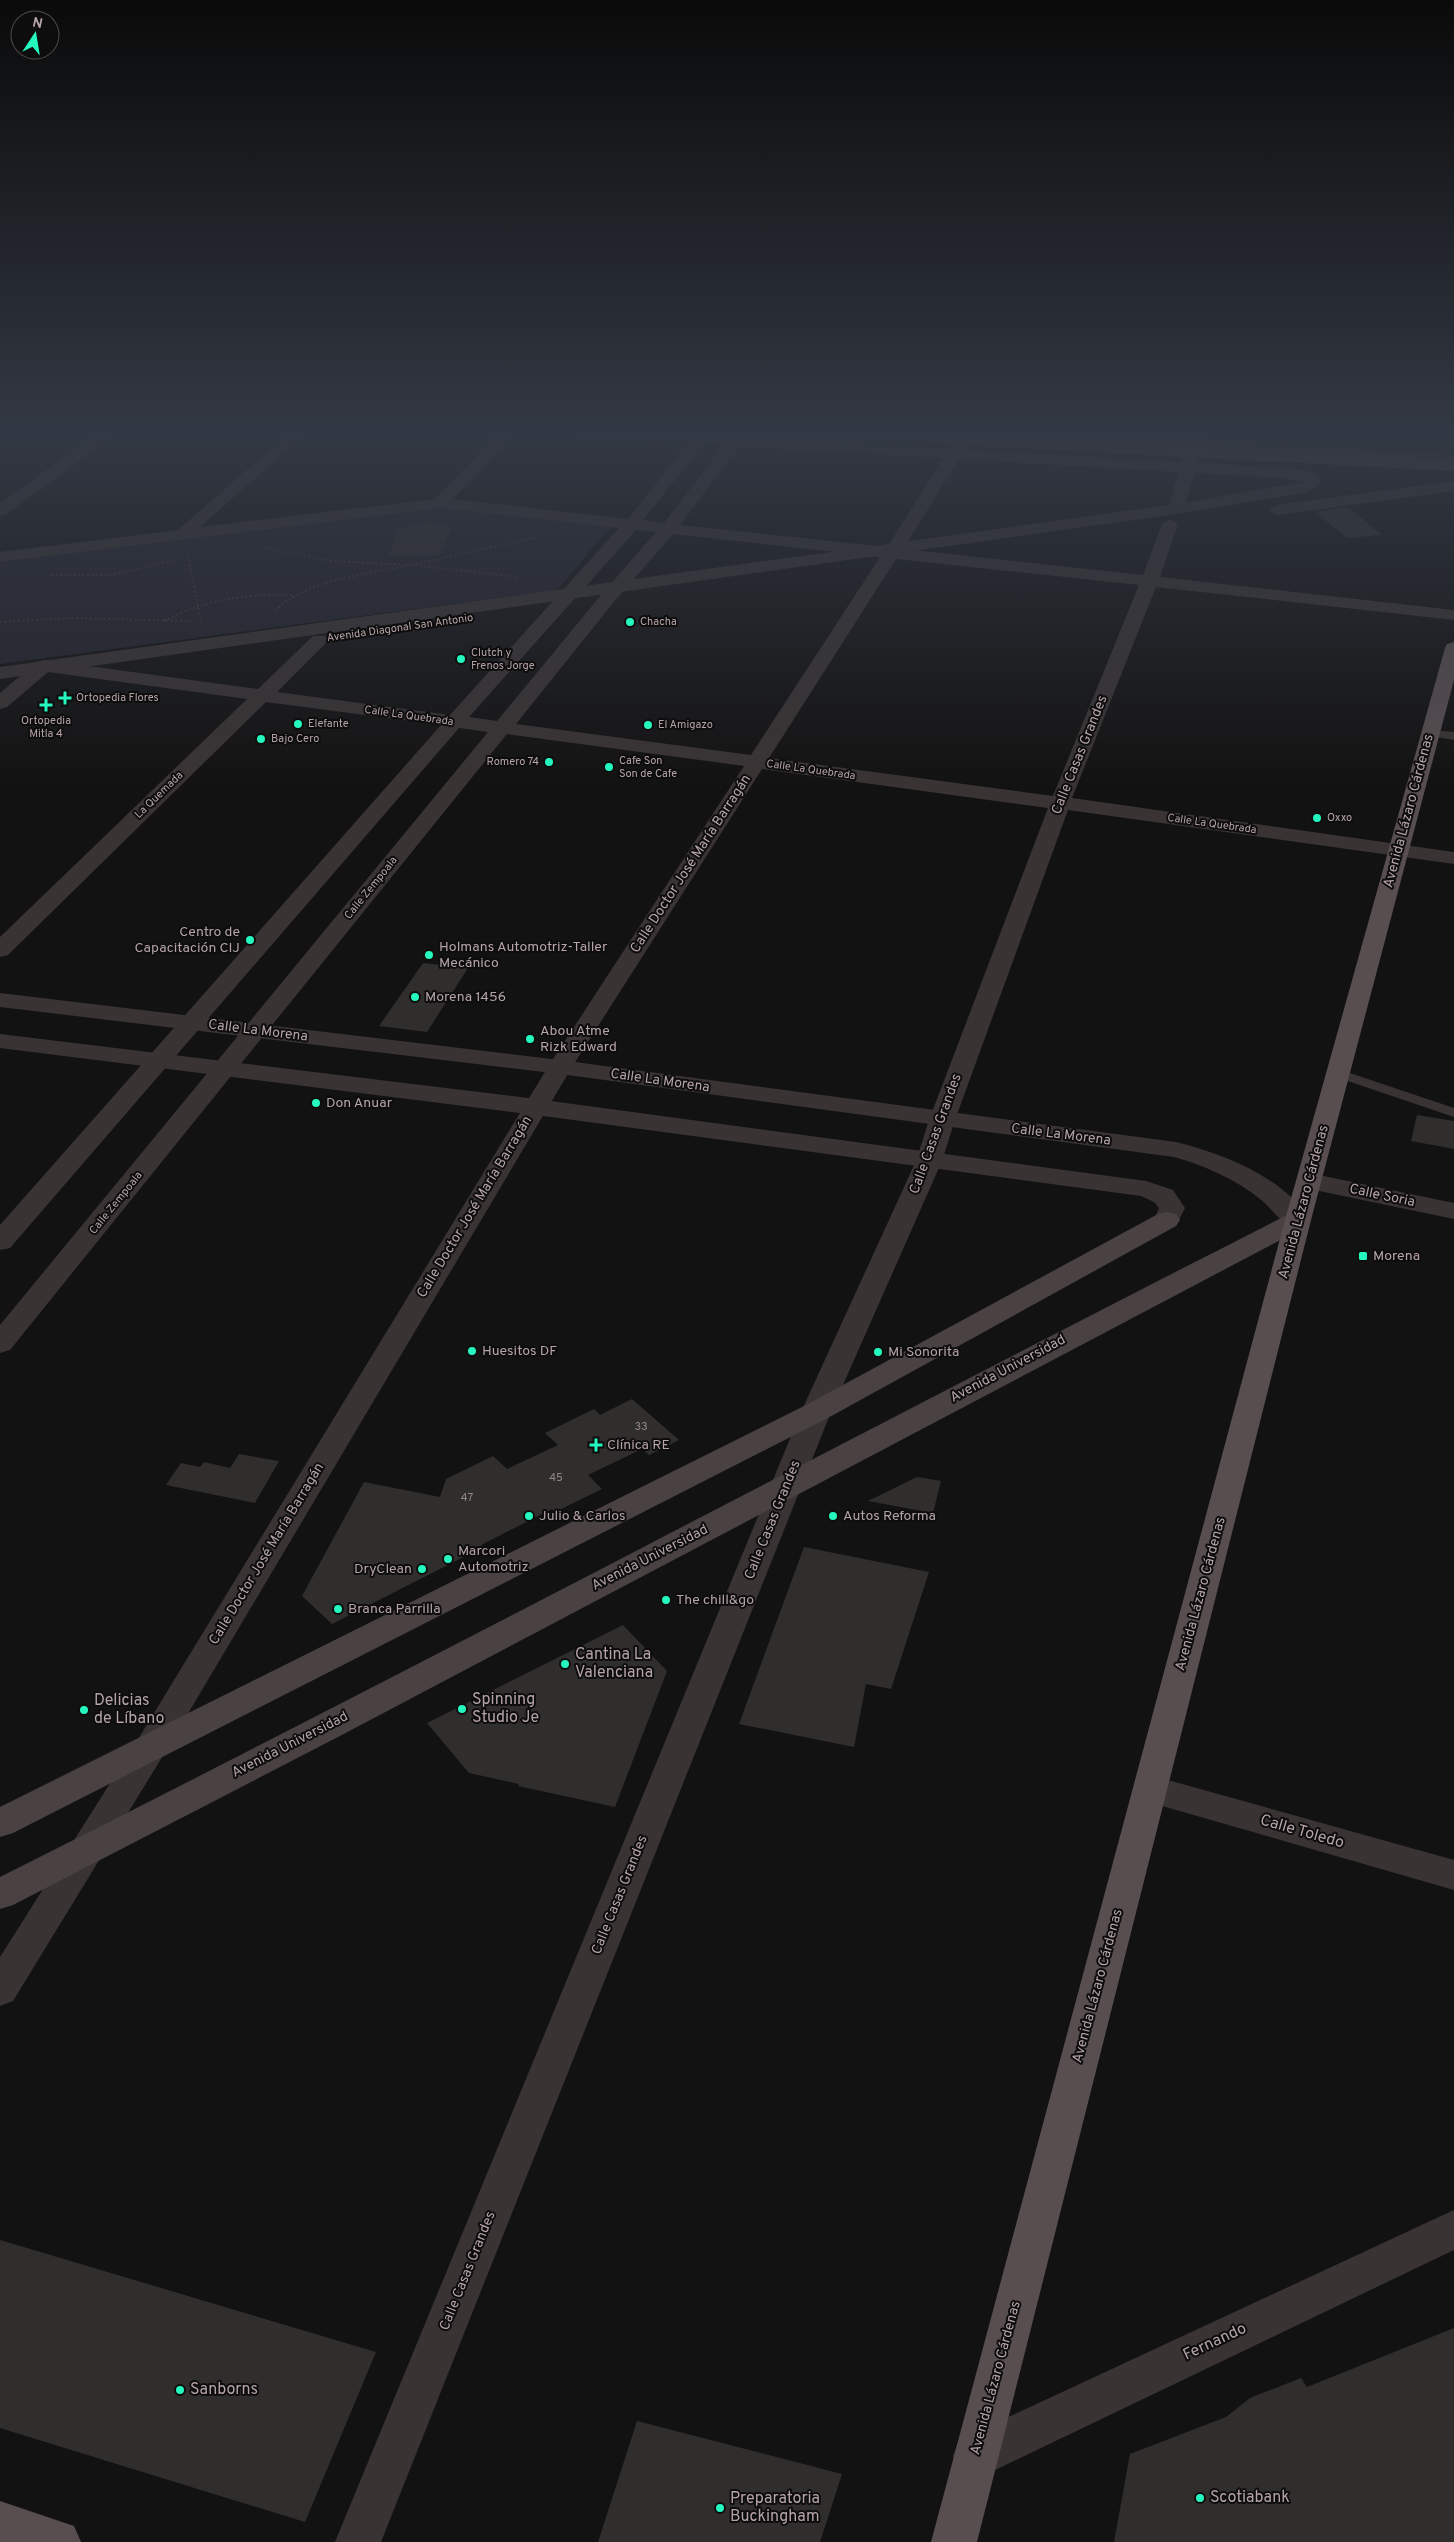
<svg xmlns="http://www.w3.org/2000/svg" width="1454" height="2542" font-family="Overpass,sans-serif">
  <rect width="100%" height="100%" fill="#131212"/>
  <path fill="#23222b" d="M441,507L611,526L557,590L0,664V562Z"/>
  <path fill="#302d2d" d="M1348,507L1382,535L1347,538L1315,512Z
    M428,521L452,528L440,555L389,556L397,530Z
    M423,963L468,968L427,1032L379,1026Z
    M1417,1115L1454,1121V1149L1411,1141Z
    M632,1399L679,1440L649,1455L642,1449L588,1475L602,1489L555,1512L552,1509L481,1545L483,1547L332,1624L302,1596L364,1482L440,1497L446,1479L493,1456L507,1469L558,1445L545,1433L594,1409L600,1415Z
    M239,1454L279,1461L255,1503L166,1485L181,1463L200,1467L204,1462L230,1468Z
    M917,1477L941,1481L933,1513L868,1501Z
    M804,1547L929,1572L891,1689L866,1684L854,1747L739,1724Z
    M623,1625L667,1671L615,1807L518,1786L519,1784L469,1773L427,1723Z
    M0,2240L376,2352L305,2522L0,2428Z
    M1454,2328V2542H1114L1130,2454L1226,2417L1250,2398L1301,2378L1307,2387Z
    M637,2421L842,2474L820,2542H598Z"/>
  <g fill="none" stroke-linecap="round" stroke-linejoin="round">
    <path stroke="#40393a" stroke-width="2" stroke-dasharray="2 2.5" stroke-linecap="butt" d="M264,548L331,561L410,565L518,577
      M188,555L201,622
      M415,564L538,537
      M51,575H111L181,559
      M275,611C308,579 363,575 406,566
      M164,621C206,599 248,593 295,595
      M0,622L70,618L192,621"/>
    <path fill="#393333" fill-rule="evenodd" d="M1429,730L1454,732V740L1425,735V731Z
      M1338,1069L1454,1108V1117L1333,1076L1331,1073Z"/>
    <path fill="#393333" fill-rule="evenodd" d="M100,432H118L6,515L0,516V503Z
      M290,432H307L200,527L435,499L500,432H517L453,499L628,519L697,432H713L643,520L664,523L734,432H750L680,525L887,547L947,453L955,432H971L963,453L903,549L1143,575L1162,524L1170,519L1178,524L1160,577L1454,610V620L1156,587L1072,798L1454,852V864L1068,810L955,1120L942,1161L831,1412L381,2542H335L801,1412L916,1161L929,1120L1048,808L762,769L572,1067L164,1754L13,2001L0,2006V1957L140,1736L548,1067L744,766L507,734L10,1350L0,1353V1325L488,732L459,728L10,1248L0,1250V1225L441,725L266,702L8,955L0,957V937L247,699L48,672L7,707L0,709V693L37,662L44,660L258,689L313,636H325L328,640L325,644L277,692L450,715L619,528L440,508L0,562V552L178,530ZM636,530L656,532L601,595L497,721L469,717ZM673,534L880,557L751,755L516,724L613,603ZM896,559L1139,585L1053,796L769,758Z
      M1193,432H1209L1200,452L1184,509L1182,512H1170L1168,509L1184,452Z
      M1309,1173L1454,1203V1219L1300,1187L1296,1181L1300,1175Z
      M1150,1775L1454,1860V1890L1138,1799L1133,1789L1138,1779Z
      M1454,2210V2250L991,2472L975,2478L959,2472L953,2456L959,2440Z"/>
    <path fill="#393333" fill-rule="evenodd" d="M572,432H662L1284,468C1296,470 1320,468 1321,484L1308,492L1176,514L0,679V667L1176,504L1305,482L1284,478L580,437Z
      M959,432H1050L1454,455V465L967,437Z
      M1454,481V491L1277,515L1269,510L1277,505Z
      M0,993L560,1060L1176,1142C1226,1155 1281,1176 1311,1220L1307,1226C1301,1227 1295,1229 1289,1226C1279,1220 1270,1207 1260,1199C1235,1179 1206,1166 1174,1157L560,1074L0,1007Z
      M0,1034L536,1099L1146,1181L1173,1190L1185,1208L1176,1226L1167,1228L1158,1226L1154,1220L1159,1208L1154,1202L1141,1196L536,1115L0,1048Z"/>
    <path fill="#494142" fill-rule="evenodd" d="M799,432H898L1454,461V471L807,437Z
      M1167,1212L1176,1214L1180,1220L1176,1226L826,1419L13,1833L0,1837V1807L806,1405L1158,1214Z
      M1298,1212L1307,1214L1311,1220L1307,1226L338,1737L13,1905L0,1909V1877C432,1660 858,1433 1289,1214Z"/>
    <path fill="#584e50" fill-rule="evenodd" d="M1454,642V680L1311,1220L977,2542H931L1285,1220L1445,648L1447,644Z
      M0,2501L74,2526L81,2542H0Z"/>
  </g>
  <linearGradient id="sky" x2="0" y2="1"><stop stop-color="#0a0a0a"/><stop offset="0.55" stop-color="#333944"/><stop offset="1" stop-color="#333944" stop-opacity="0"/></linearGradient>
  <rect width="1454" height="788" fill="url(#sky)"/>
  <g fill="#25f8bf" stroke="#0e0d0d" stroke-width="2">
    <circle cx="630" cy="622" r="5"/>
    <circle cx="461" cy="659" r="5"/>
    <path d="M62.5 690.5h5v5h5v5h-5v5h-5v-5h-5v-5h5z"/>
    <path d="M43.5 697.5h5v5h5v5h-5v5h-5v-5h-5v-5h5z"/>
    <circle cx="298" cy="724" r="5"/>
    <circle cx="648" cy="725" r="5"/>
    <circle cx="261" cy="739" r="5"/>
    <circle cx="549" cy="762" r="5"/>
    <circle cx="609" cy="767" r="5"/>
    <circle cx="1317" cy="818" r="5"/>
    <circle cx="250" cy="940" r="5"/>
    <circle cx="429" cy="955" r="5"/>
    <circle cx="415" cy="997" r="5"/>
    <circle cx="530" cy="1039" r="5"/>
    <circle cx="316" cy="1103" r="5"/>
    <rect x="1358" y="1251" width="10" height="10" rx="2.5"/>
    <circle cx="472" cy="1351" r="5"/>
    <circle cx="878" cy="1352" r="5"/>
    <path d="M593.5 1437.5h5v5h5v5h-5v5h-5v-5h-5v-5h5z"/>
    <circle cx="529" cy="1516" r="5"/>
    <circle cx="833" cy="1516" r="5"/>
    <circle cx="448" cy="1559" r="5"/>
    <circle cx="422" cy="1569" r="5"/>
    <circle cx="666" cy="1600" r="5"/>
    <circle cx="338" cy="1609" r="5"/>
    <circle cx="565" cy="1664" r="5"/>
    <circle cx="462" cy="1709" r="5"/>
    <circle cx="84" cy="1710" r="5"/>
    <circle cx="180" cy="2390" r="5"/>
    <circle cx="1200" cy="2498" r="5"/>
    <circle cx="720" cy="2508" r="5"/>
  </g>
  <g text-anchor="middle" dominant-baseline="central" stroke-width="4" stroke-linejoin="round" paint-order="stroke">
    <g font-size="11" fill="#b5a3a7" stroke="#0e0d0d" text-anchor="start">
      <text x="640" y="622">Chacha</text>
      <text x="471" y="653">Clutch y<tspan x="471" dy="13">Frenos Jorge</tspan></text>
      <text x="76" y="698">Ortopedia Flores</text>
      <text x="46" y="721" text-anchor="middle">Ortopedia<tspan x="46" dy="13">Mitla 4</tspan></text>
      <text x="308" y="724">Elefante</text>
      <text x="658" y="725">El Amigazo</text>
      <text x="271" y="739">Bajo Cero</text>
      <text x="619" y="761">Cafe Son<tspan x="619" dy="13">Son de Cafe</tspan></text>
      <text x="539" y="762" text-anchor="end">Romero 74</text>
      <text x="1327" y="818">Oxxo</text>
    </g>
    <g font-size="11" fill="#b5a3a7" stroke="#0e0d0d">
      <text transform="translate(400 628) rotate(-8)">Avenida Diagonal San Antonio</text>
      <text transform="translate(409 716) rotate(8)">Calle La Quebrada</text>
      <text transform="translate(811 770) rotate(8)">Calle La Quebrada</text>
      <text transform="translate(159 795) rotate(-44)">La Quemada</text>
      <text transform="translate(1212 824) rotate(8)">Calle La Quebrada</text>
      <text transform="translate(371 888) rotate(-51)">Calle Zempoala</text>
      <text transform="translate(116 1203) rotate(-51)">Calle Zempoala</text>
    </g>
    <g font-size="11" fill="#948688">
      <text x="641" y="1427">33</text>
      <text x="556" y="1478">45</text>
      <text x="467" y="1498">47</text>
    </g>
    <g font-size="14" fill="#b5a3a7" stroke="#0e0d0d">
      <text transform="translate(1080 755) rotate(-68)">Calle Casas Grandes</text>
      <text transform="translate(1409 811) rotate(-75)">Avenida Lázaro Cárdenas</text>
      <text transform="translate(691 864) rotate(-57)">Calle Doctor José María Barragán</text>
      <text transform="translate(258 1031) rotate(7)">Calle La Morena</text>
      <text transform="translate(660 1081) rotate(8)">Calle La Morena</text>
      <text transform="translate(936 1134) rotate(-70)">Calle Casas Grandes</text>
      <text transform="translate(1061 1135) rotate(7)">Calle La Morena</text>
      <text transform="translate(1382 1196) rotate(12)">Calle Soria</text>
      <text transform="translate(1304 1202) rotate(-75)">Avenida Lázaro Cárdenas</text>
      <text transform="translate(475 1207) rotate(-59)">Calle Doctor José María Barragán</text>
      <text transform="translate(1008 1369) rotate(-28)">Avenida Universidad</text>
      <text transform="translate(773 1520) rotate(-68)">Calle Casas Grandes</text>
      <text transform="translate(267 1554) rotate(-59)">Calle Doctor José María Barragán</text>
      <text transform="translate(650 1558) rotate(-27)">Avenida Universidad</text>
      <text transform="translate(1201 1594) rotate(-75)">Avenida Lázaro Cárdenas</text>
      <text transform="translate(290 1745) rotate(-27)">Avenida Universidad</text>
      <text transform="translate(620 1895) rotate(-68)">Calle Casas Grandes</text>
      <text transform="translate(1098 1986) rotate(-75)">Avenida Lázaro Cárdenas</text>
      <text transform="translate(468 2271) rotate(-68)">Calle Casas Grandes</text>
      <text transform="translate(996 2378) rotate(-75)">Avenida Lázaro Cárdenas</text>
    </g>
    <g font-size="14" fill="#b5a3a7" stroke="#0e0d0d" text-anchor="start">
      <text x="240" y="932" text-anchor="end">Centro de<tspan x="240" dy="16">Capacitación CIJ</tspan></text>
      <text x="439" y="947">Holmans Automotriz-Taller<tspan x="439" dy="16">Mecánico</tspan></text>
      <text x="425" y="997">Morena 1456</text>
      <text x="540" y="1031">Abou Atme<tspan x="540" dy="16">Rizk Edward</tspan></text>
      <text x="326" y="1103">Don Anuar</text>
      <text x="1373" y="1256">Morena</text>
      <text x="482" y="1351">Huesitos DF</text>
      <text x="888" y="1352">Mi Sonorita</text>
      <text x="607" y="1445">Clínica RE</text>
      <text x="539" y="1516">Julio &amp; Carlos</text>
      <text x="843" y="1516">Autos Reforma</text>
      <text x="458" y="1551">Marcori<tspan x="458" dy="16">Automotriz</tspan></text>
      <text x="412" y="1569" text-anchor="end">DryClean</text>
      <text x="676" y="1600">The chill&amp;go</text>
      <text x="348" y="1609">Branca Parrilla</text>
    </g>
    <g font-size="16" fill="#b5a3a7" stroke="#0e0d0d" text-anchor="start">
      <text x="575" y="1655">Cantina La<tspan x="575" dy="18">Valenciana</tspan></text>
      <text x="472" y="1700">Spinning<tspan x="472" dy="18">Studio Je</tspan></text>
      <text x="94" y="1701">Delicias<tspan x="94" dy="18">de Líbano</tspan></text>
      <text x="190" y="2390">Sanborns</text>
      <text x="1210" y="2498">Scotiabank</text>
      <text x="730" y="2499">Preparatoria<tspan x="730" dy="18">Buckingham</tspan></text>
    </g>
    <g font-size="16" fill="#b5a3a7" stroke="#0e0d0d">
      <text transform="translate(1302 1832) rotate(16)">Calle Toledo</text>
      <text transform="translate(1215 2342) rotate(-25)">Fernando</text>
    </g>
  </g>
  <g transform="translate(35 35) rotate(12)"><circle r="24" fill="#0e0d0d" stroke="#51494b"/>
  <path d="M0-4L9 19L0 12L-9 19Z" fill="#25f8bf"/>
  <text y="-8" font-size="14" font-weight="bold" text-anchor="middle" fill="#b5a3a7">N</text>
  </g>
</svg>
